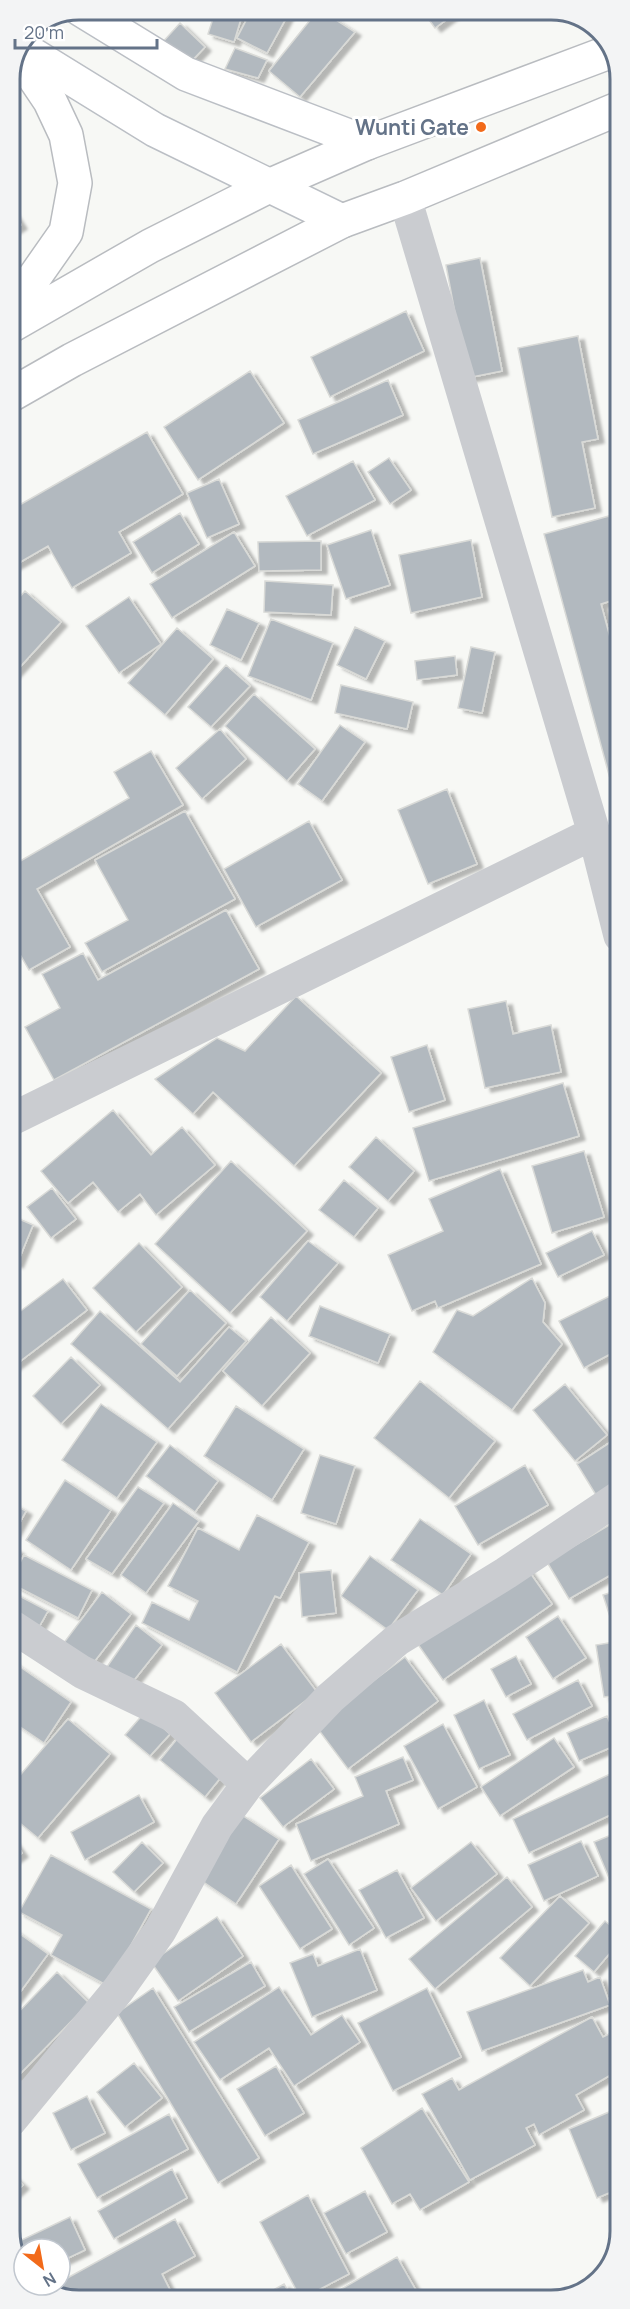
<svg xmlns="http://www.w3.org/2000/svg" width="630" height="2309" font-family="Manrope,sans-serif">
  <defs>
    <filter id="shadow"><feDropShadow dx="6" dy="4" stdDeviation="1.5" flood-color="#0004"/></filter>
  </defs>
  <rect width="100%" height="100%" fill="#f7f8f5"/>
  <path fill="#b2b9bf" stroke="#d9dad7" stroke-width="1.5" filter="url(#shadow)" d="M216,9H244L234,42L208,34Z
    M252,9H291L267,53L237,38Z
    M319,9L355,32L300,97L269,71Z
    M421,9H461L435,28Z
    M180,23L205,47L185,68L161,44Z
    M235,48L267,60L258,78L225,69Z
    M9,206L21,225L9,233Z
    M480,258L502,371L467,378L446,265Z
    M406,311L424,351L330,397L311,357Z
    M578,336L598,439L582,442L595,508L552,517L518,348Z
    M250,371L284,423L198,480L164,427Z
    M388,380L403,415L313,454L298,420Z
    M147,432L183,494L119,532L131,553L72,588L48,546L10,568L9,511Z
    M389,458L411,490L390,504L368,472Z
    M353,461L375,500L307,536L286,496Z
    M219,479L239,524L207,538L187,493Z
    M180,513L199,544L152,573L133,542Z
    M609,516L620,557V598L601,604L620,674V784L612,786L544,534Z
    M371,530L390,585L346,599L327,545Z
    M234,532L255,566L172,618L150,584Z
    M471,540L482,597L411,613L399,555Z
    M321,541V570L259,571L258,542Z
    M265,581L333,585L331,615L264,612Z
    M25,591L61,622L9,679V609Z
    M129,597L161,644L119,673L86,626Z
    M227,609L259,623L241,660L210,645Z
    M271,619L333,643L311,700L248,676Z
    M355,627L385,641L366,679L337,665Z
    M177,628L213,659L165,715L128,683Z
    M471,647L495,652L482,713L458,708Z
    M455,656L457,675L417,680L415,661Z
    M226,665L250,686L211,727L188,707Z
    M341,685L413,702L407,729L335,713Z
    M254,694L315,749L287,781L225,726Z
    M340,725L365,742L322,801L298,784Z
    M220,729L246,759L202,799L176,768Z
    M151,751L183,805L37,889L70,947L29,970L10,937V867L129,798L114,772Z
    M447,789L477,864L428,884L398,810Z
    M185,811L235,899L102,972L85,943L128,920L95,860Z
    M309,821L342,880L256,927L224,869Z
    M226,910L259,969L54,1080L25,1027L60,1008L42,974L83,953L98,980Z
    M296,996L381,1073L294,1166L213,1092L193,1114L155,1079L217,1038L245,1051Z
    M506,1001L513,1034L551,1025L561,1072L485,1088L468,1009Z
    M427,1045L445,1100L409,1112L391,1057Z
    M563,1083L579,1136L429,1181L413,1128Z
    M113,1110L151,1155L182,1127L215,1165L156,1215L140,1194L118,1212L93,1182L68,1203L41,1171Z
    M376,1137L414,1171L388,1201L349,1167Z
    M584,1151L604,1217L552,1233L532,1166Z
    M231,1161L307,1231L230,1313L155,1244Z
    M500,1169L541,1264L438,1308L435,1301L412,1311L388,1255L443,1231L429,1199Z
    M344,1180L378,1208L354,1237L319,1210Z
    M52,1188L76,1219L51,1238L27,1207Z
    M10,1215L33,1225L17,1264L10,1261Z
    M592,1231L604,1255L558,1277L546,1253Z
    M308,1241L338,1263L287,1321L260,1297Z
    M139,1243L182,1287L136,1332L93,1288Z
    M532,1278L545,1303L543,1322L562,1344L512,1410L433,1352L457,1310L473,1316Z
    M63,1279L87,1310L10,1369V1319Z
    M190,1290L226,1323L177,1376L141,1344Z
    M620,1291V1349L584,1368L559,1321Z
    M320,1306L390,1334L378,1363L309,1336Z
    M100,1311L180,1382L229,1327L246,1341L168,1429L71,1344Z
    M271,1317L310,1353L262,1406L223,1371Z
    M71,1357L100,1385L61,1424L33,1396Z
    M420,1381L495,1441L449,1498L374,1438Z
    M565,1384L607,1435L575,1461L533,1410Z
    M101,1404L157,1442L117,1498L62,1460Z
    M236,1406L304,1449L272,1500L204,1456Z
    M620,1436L621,1479L596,1495L577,1464Z
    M170,1445L218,1481L195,1512L146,1476Z
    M320,1455L355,1466L336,1524L301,1513Z
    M525,1465L548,1505L478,1545L455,1506Z
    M65,1480L111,1510L71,1570L26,1540Z
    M138,1487L164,1503L112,1574L86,1559Z
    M10,1502L26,1511L11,1539H10Z
    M173,1503L199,1521L146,1593L121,1575Z
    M257,1515L309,1542L280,1598L275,1596L237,1672L142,1623L152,1602L189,1620L198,1601L168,1586L198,1528L239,1550Z
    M621,1518V1569L569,1599L547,1562Z
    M420,1519L471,1554L443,1595L391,1560Z
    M10,1546L19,1551L10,1568Z
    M24,1555L92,1590L78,1618L10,1583Z
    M370,1556L418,1590L388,1630L341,1596Z
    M526,1567L552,1604L443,1680L417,1643Z
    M331,1570L336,1613L302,1617L299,1573Z
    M621,1589V1617L611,1620L603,1595Z
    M10,1591L48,1611L35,1634L10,1621Z
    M102,1592L131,1614L88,1670L60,1648Z
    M558,1616L586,1658L553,1679L526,1637Z
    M136,1625L162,1645L127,1689L102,1674Z
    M621,1641V1695L604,1697L596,1645Z
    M281,1644L317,1692L251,1742L215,1693Z
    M516,1656L531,1684L506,1697L491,1669Z
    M405,1657L438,1701L348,1769L315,1725Z
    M10,1660L71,1702L44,1743L10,1720Z
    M578,1680L592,1706L527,1740L513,1714Z
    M484,1700L510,1755L479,1769L454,1715Z
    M145,1712L170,1734L150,1756L125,1735Z
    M607,1716L619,1744L579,1761L567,1733Z
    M68,1719L110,1754L38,1838L10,1815V1787Z
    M443,1724L477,1787L438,1809L404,1746Z
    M181,1734L226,1771L205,1797L160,1760Z
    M554,1738L574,1767L500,1816L481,1787Z
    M403,1757L413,1780L386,1791L399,1824L311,1861L296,1824L363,1796L355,1777Z
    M311,1759L334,1789L283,1827L260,1798Z
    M621,1769V1810L529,1853L513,1819Z
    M139,1795L154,1822L85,1860L71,1832Z
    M242,1815L279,1839L236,1904L199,1879Z
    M621,1831V1907L594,1842Z
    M10,1836L22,1853L10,1862Z
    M581,1841L598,1876L544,1901L528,1865Z
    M142,1842L163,1863L134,1892L113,1872Z
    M471,1842L497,1874L436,1921L411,1888Z
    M51,1855L151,1909L108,1986L51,1955L62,1935L19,1912Z
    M328,1859L374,1928L349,1945L304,1874Z
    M291,1865L332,1929L300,1949L259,1886Z
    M397,1870L424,1918L386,1938L359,1890Z
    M507,1877L532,1907L435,1989L409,1959Z
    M560,1896L589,1923L530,1986L500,1958Z
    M217,1917L243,1956L178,2001L151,1962Z
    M605,1921L621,1934V1940L594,1972L575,1956Z
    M10,1927L48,1954L10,2006Z
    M360,1949L377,1990L312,2017L290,1963L313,1954L318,1966Z
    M251,1962L265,1986L189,2032L174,2007Z
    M583,1970L588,1982L600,1977L610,2005L482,2051L467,2012Z
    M57,1972L89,2003L16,2078L10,2073V2021Z
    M279,1987L311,2035L342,2015L360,2042L294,2086L269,2048L220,2080L194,2042Z
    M153,1988L259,2158L218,2183L117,2013Z
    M427,1988L461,2057L393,2091L358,2023Z
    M592,2017L603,2037L621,2028V2069L576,2095L584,2110L539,2135L534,2124L526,2128L535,2145L470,2180L422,2094L452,2078L459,2090Z
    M134,2063L162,2098L125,2127L97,2092Z
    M276,2066L304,2113L265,2136L237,2089Z
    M87,2096L105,2133L71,2150L53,2113Z
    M621,2107V2188L597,2198L569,2129Z
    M422,2108L469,2182L420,2210L410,2194L392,2204L361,2148Z
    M169,2114L188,2149L97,2198L78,2164Z
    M172,2169L187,2198L114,2239L98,2211Z
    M10,2173L23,2185L10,2197Z
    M365,2191L387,2232L346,2254L324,2213Z
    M308,2195L349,2274L301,2299L260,2222Z
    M70,2217L85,2250L60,2262V2249H24V2268L11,2245Z
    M175,2219L195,2256L162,2274L171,2292L158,2300H74L47,2289L54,2285H60V2282Z
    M397,2257L421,2299H324Z
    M284,2284L293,2299H257Z"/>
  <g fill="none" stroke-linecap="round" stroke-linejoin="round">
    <defs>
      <path id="secondary" d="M80,9L186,74L367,143
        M22,48L155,130L342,221"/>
      <path id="trunk" d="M9,303L31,282L66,232L75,183L66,135L50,101L19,55
        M9,327L150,246L271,185L367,143L612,51
        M9,396L72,360L342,221L405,198L620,108"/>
    </defs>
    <use href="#secondary" stroke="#bbbfc5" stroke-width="36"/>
    <use href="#trunk" stroke="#b9bcc0" stroke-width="36"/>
    <path stroke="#caccd0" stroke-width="33" d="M405,198L594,833L620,936
      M10,1120L594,833
      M10,1625L82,1672L174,1716L248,1784
      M10,2121L118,1990L160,1931L217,1826L248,1784L330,1698L397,1640L506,1573L621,1496"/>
    <use href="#secondary" stroke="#fff" stroke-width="33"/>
    <use href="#trunk" stroke="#fff" stroke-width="33"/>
  </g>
  <circle fill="#f26a1a" stroke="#fff" stroke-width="2" cx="481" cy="127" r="6"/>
  <g text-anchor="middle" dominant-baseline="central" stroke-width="6" stroke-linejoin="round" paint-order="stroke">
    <g font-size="21" font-weight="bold" fill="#647388" stroke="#fff" text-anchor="end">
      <text x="469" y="127">Wunti Gate</text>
    </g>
  </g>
  <path d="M0 0H630V2309H0ZM79 20H551A59 59 0 0 1 610 79V2231A59 59 0 0 1 551 2290H79A59 59 0 0 1 20 2231V79A59 59 0 0 1 79 20Z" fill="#f3f4f5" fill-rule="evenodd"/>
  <path fill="none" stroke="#647388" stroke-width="3" d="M79 20H551A59 59 0 0 1 610 79V2231A59 59 0 0 1 551 2290H79A59 59 0 0 1 20 2231V79A59 59 0 0 1 79 20Z"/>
  <g transform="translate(42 2267) rotate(149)"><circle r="28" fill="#ffffff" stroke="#c1c7cf" stroke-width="1.5"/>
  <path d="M0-4.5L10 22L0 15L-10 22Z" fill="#f26a1a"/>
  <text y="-9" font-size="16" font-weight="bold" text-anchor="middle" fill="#647388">N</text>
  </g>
  <path d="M15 39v9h142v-9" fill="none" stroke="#647388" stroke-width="3"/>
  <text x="24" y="39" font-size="18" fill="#647388" stroke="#ffffff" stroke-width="4.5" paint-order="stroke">20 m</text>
</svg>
